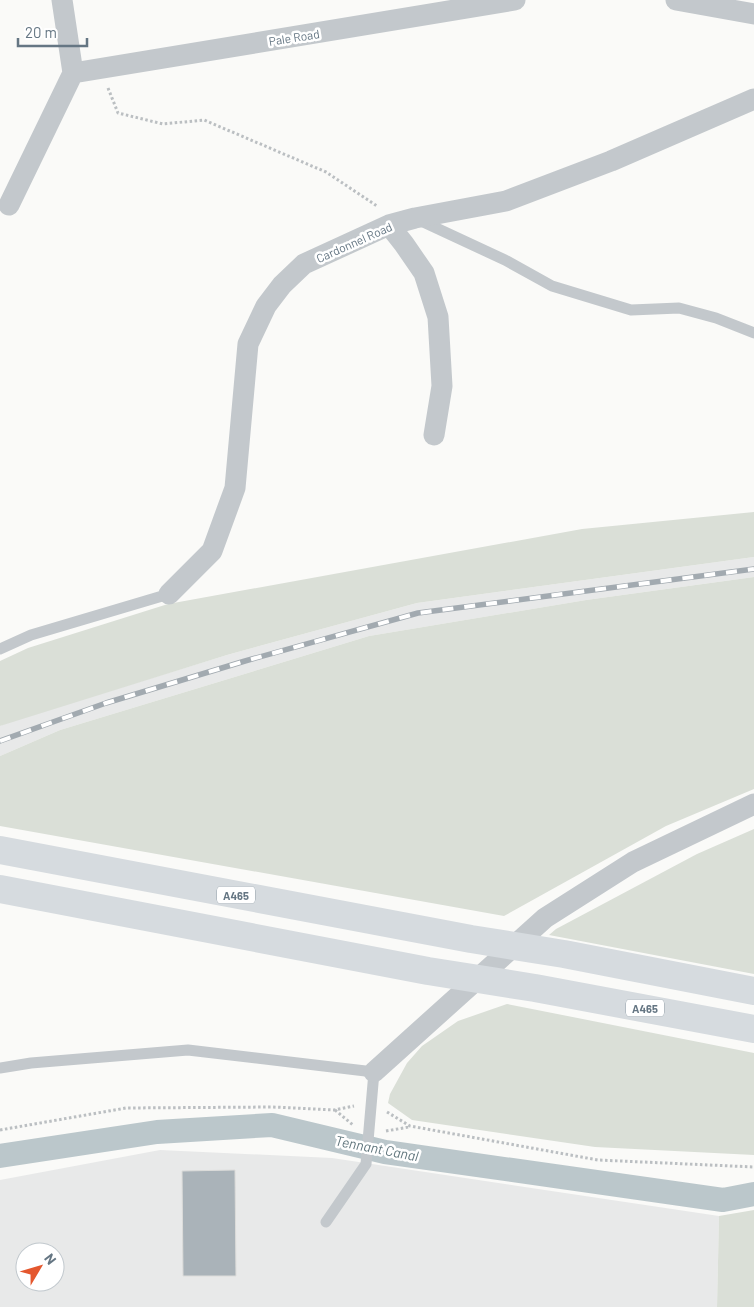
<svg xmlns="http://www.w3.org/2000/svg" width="754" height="1307" font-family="Barlow,sans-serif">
  <rect width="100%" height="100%" fill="#fafaf8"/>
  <path fill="#e8e9e9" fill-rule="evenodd" d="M754,557V577L586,600L369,636L60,730L0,756V726L9,722L227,655L417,603Z
    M160,1150L332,1158L719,1216L717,1307H0V1180ZM25,1252H55V1282H25Z"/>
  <path fill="#dadfd7" d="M754,512V557L417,603L227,655L0,726V661L28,648L168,604L582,529Z
    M754,577V789L666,826L504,916L0,826V756L60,730L369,636L586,600Z
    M754,829V974L549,935L556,929L697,854Z
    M507,1004L754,1053V1155L595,1147L412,1120L388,1103L390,1094L407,1063L422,1046L458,1021Z
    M754,1210V1307H717L719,1216Z"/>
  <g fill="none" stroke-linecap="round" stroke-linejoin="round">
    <path stroke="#bbc7cb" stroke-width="24" d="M0,1156L157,1132L272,1125L385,1152L723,1200L754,1194"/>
  </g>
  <path fill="#aab3b9" stroke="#dcdcda" d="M235,1170L236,1276H183L182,1171Z"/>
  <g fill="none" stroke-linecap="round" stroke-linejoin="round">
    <path stroke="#bbbfc2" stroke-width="3" stroke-dasharray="2.5 2.5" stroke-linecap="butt" d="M108,88L118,113L163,124L204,120L326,172L377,206
      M335,1110L353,1125
      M387,1112L410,1126L598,1160L754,1167
      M0,1130L126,1108L273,1107L334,1110L354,1106
      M386,1131L409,1127"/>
    <path stroke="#c3c8cc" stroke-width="11" d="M419,220L505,260L552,286L631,310L679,308L716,318L754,333
      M0,649L31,635L169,594
      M0,1068L31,1063L188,1050L374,1072L366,1164L326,1222"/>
    <path stroke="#c3c8cc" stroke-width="21" d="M62,0L73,73L515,0
      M676,0L754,14
      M9,205L73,73
      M389,225L404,244L424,273L438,317L442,386L434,435
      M169,594L212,551L235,488L248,344L266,306L282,285L304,264L389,225L415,218L506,201L611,161L754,99
      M374,1072L545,918L633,862L754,804"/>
    <path stroke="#d6dbdf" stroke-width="28" d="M0,850L471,939L564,954L754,991
      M0,889L428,971L535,988L754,1029"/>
    <defs>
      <path id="rail" d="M0,741L106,703L245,661L418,613L754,569"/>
    </defs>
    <use href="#rail" stroke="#a2aab0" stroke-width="5.5"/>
    <use href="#rail" stroke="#fff" stroke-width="4" stroke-dasharray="11" stroke-linecap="butt"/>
  </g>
  <g text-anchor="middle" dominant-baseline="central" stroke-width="5" stroke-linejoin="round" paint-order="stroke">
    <g fill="#fff" stroke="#939fa8" stroke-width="1">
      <rect x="217" y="886.5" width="38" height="17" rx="4"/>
      <rect x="626" y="999.5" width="38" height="17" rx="4"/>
    </g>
    <g font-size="11" font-weight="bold" fill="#657683">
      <text x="236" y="895">A465</text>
      <text x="645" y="1008">A465</text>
    </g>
    <g font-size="12" fill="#657683" stroke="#fff">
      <text transform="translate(294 37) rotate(-9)">Pale Road</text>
      <text transform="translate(354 242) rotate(-24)">Cardonnel Road</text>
    </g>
    <g font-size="14" font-style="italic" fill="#60757c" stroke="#fff">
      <text transform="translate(377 1148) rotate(11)">Tennant Canal</text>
    </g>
  </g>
  <g transform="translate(40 1267) rotate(52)"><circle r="24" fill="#ffffff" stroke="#c1c8cd"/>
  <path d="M0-4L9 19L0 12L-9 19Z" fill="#e4572e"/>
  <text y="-8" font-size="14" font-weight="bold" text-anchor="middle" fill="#657683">N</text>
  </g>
  <path d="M18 38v8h69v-8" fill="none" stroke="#657683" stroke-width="2.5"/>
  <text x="25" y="38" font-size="15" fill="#657683" stroke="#ffffff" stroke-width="4" paint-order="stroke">20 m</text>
</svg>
